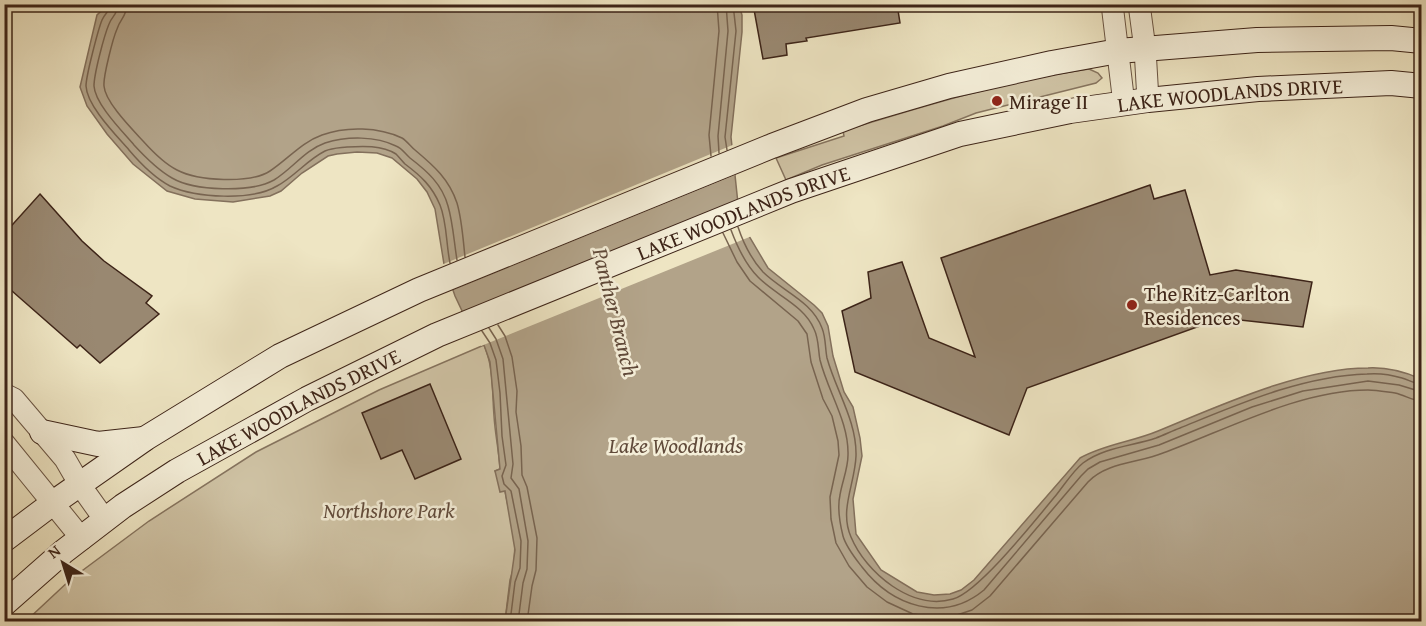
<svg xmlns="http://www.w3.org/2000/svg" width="1426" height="626" font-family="'Gentium Book Plus',serif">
  <rect width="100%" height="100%" fill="#eee5c3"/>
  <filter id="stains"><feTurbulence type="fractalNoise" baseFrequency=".00333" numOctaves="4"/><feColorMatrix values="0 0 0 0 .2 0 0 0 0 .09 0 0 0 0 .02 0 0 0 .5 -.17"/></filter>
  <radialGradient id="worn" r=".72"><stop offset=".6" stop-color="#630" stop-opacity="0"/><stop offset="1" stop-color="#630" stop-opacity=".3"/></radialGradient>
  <path fill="#d0c4a6" stroke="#86745f" stroke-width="1.5" d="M1089,69L1098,73L1102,78L1096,83L976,113L943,126L822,165L786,180L776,158L844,136L843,131C924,106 1005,81 1089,69Z
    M484,345C494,368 492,392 494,416C495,434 499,451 500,469L495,471L505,491L515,541L514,567L510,580L505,621L25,622L71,579L149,521L256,452L379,390Z"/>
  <path fill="#b2a389" stroke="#83705c" stroke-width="1.5" d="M108,5H739L742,15V32L731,137L739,213L746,231L768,268L814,305L822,313L828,326L833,356L844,392L853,407L860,438L862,456L853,499L856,534L881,570L917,592L934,595L950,594L961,590L974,580L1080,458C1105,444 1132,442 1158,431C1219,406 1301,368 1368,368C1387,367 1405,372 1421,379V621H505L515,550L505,491L500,492L495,471L500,469L490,362L484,345L463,313L455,296L444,264L435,209L427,192L417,179L392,158L377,153L357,152L337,154L328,156L302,173L281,191L270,196L233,202L195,199L167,191L133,164L107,134L87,106L80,87L97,15Z"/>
  <path fill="#eee5c3" d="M735,144L738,174L450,291L441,265Z
    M741,198L742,212L752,236L481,346L460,313Z"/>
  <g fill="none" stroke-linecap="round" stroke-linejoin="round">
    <path stroke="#786450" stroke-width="1.5" d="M111,4C110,11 105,13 102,20C98,30 86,76 86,86C87,106 116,135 129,150C140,163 155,178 170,186C196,198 252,201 277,186C294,177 307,160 325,151C332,148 339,148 347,147C362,146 382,145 396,154C399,157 402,161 405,164C421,176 432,186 440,205C447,222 446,244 450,263
      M118,4C118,14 112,16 109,24C104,36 94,74 94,86C95,104 123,132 134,145C145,157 158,170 172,178C194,191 251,193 274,180C292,169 305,150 325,143C347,136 376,136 396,146C402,148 405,154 410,158C427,171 442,184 448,206C453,223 454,242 457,260
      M127,4C127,16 120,19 117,29C113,38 103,77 104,86C105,102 132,129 143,141C152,151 165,164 177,170C198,181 250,184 270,171C288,159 302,142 322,135C346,126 379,127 402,138C407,141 411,147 415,150C434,166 449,179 457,203C462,220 463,239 465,257
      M727,150L725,137L736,31L733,4
      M719,153L718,136L728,31L726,4
      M711,156L709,135L719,31L717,4
      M738,227C743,242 752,260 763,272C782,291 812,301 822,328C826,338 825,348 827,358C836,391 857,421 856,456C855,484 839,510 851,537C866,573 912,611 953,599C979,592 1037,518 1057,494C1065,484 1073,471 1083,463C1104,447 1133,446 1156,438C1164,435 1172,431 1180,428C1239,404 1302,376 1367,374C1377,373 1392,375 1402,378C1409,380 1415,384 1422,384
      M731,230C737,246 746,265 758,277C775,295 804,305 814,329C819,339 818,350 820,360C828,392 849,422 848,455C848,469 842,482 840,495C837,508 840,524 843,536C846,547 855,558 862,567C892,606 943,624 984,590L1081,476L1088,469L1100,462L1159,445L1252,407L1303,391L1368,381L1399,385L1422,392
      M723,233L737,262L750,281L798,321L807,334L811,362L823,399L832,416L838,441L839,455L830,497L831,519L836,543L849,566L867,587L887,602L913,614L934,617L954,616L972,610L990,596L1088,482C1107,462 1139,463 1163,453C1226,430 1300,390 1368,390C1377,390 1387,392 1395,393C1405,395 1412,401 1422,401
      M498,325L505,336L512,357L517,391L516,412L521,446L522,475L527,487L537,538L536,570L532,586L527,622
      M489,328L496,339L503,359L513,464L511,478L519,489L528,541L527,569L523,583L518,622
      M482,331L490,343L496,360L500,393L502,436L506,465L502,476L504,484L511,491L521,541L520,568L515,582L510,622"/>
  </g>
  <path fill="#998871" stroke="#3d2418" stroke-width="1.5" d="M753,4H897L900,23L806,38L807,41L786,44L787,55L763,59Z
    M1150,185L1154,199L1185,190L1210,275L1236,270L1312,282L1303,327L1222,318L1027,388L1009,435L855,372L842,311L871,298L868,272L902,262L929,338L975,357L941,258Z
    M40,194L82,241L104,261L152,296L146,303L159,314L100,363L80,345L77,348L4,284V234Z
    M430,384L461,459L415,479L402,450L381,459L362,413Z"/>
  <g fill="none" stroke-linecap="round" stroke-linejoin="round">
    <defs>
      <path id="tertiary" d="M1112,4L1124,104
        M1139,4L1145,49L1148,100
        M4,394L14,399L65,459L80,485L105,520
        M4,443L82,539"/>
      <g id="secondary">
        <path d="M42,432L98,444L144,439"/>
        <path d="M4,540L53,503L146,438L280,356L419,290L772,146L867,110L949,86L1052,63L1118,51L1257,40L1391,38L1422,41"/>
        <path id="s1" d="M4,604L63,552L123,506L177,471L307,399L437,335L791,191L960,134L1070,111L1148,100L1258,89L1391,83L1422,86"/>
      </g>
    </defs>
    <use href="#tertiary" stroke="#695443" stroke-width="23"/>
    <use href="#secondary" stroke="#3d2418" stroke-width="26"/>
    <use href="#tertiary" stroke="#f4eed8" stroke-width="21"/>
    <use href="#secondary" stroke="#f4eed8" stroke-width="24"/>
  </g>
  <g fill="#8f2418" stroke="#f4eed8" stroke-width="2">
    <circle cx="997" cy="101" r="6"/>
    <circle cx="1132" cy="305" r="6"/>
  </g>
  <g text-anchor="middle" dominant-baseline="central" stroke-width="5" stroke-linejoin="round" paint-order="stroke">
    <g font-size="21" fill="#3d2418" stroke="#f4eed8">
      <text stroke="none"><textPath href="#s1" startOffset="1346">LAKE WOODLANDS DRIVE</textPath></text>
      <text stroke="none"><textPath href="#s1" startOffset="842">LAKE WOODLANDS DRIVE</textPath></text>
      <text stroke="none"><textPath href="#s1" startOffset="356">LAKE WOODLANDS DRIVE</textPath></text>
    </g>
    <g font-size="21" fill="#3d2418" stroke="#f4eed8" text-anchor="start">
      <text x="1009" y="101">Mirage II</text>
      <text x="1144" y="293">The Ritz-Carlton<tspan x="1144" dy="24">Residences</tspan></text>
    </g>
    <g font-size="21" font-style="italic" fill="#624c3c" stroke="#f4eed8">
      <text x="389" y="510">Northshore Park</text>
    </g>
    <g font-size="22" font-style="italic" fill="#604a3a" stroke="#f4eed8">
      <text transform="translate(616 312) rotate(76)">Panther Branch</text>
      <text x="676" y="445">Lake Woodlands</text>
    </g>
  </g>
  <rect width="1426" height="626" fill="none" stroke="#eee5c3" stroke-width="24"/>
  <rect x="6" y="6" width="1414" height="614" fill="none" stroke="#3d2418" stroke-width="3"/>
  <rect x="12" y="12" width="1402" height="602" fill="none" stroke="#3d2418" stroke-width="1.5"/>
  <g transform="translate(63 563) rotate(322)" stroke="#f4eed8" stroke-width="4.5" paint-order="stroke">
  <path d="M0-4.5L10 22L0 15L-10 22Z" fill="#3d2418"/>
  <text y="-9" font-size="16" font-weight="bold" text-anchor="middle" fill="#3d2418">N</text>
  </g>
  <rect width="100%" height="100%" filter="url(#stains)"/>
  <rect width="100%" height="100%" fill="url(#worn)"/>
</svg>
